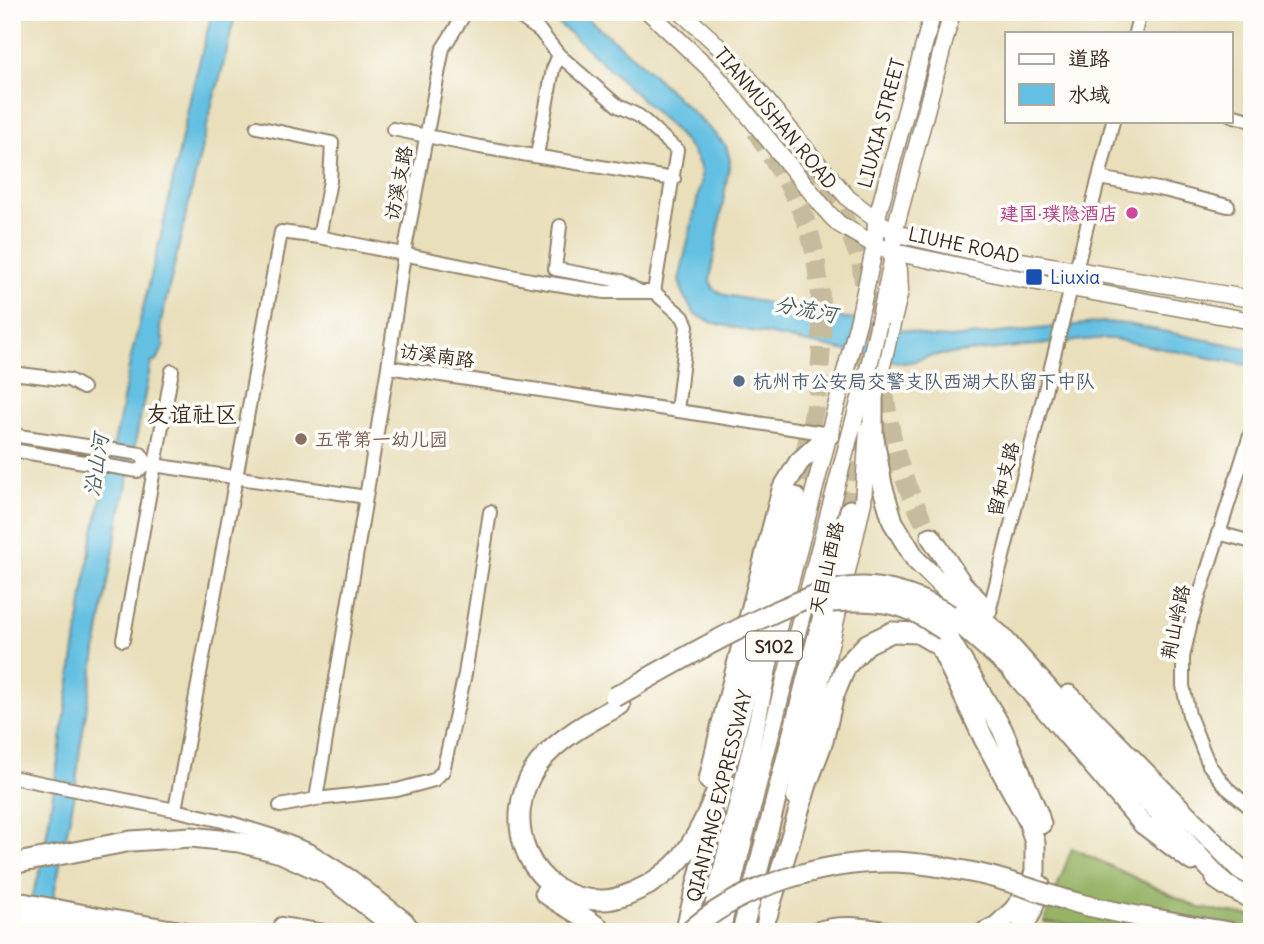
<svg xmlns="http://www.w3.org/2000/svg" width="1264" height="944" font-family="Delius,'LXGW WenKai TC',sans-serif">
  <rect width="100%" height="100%" fill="#fdfcf7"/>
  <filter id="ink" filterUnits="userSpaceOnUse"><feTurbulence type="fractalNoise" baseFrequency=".0143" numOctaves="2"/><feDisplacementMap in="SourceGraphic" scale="14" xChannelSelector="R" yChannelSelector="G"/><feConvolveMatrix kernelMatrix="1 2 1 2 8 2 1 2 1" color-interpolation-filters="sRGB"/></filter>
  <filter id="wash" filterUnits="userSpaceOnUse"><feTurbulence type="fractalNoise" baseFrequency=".00686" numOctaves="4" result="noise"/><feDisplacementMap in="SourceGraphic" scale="28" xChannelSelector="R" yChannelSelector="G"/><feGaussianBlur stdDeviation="1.57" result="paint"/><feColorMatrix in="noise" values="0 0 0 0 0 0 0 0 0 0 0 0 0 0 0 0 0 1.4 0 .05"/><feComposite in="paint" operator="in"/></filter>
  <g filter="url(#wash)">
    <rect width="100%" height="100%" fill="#e9dfbb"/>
    <path fill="#96b366" stroke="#686e42" stroke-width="2" d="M1072,848L1199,908L1252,916V932H1122L1117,928L1044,922Z"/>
    <path fill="#64c0e2" stroke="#507580" stroke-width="2" d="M212,12H236L220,78L212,104L160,326L164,345L157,361L151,363L126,490L121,509L98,639L80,749L75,793L46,932H21L42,865L91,544L120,417L130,361L163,227L191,95Z
      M544,12H580L642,64L712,131L726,146L730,160L710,281L714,289L725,295L794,308L910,331L930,337L950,338L1105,322L1127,324L1252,349V366L1113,339H1095L930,356L915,361L904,363L713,323L695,314L685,298L679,281L701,183C702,171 700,164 693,153C682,135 664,121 649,106C615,74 581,41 544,12Z"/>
  </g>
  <g filter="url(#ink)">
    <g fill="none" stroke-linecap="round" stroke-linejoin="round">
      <path stroke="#c6bb9c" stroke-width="19" stroke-dasharray="19 10" stroke-linecap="butt" d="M756,131L792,191L808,226L815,254L820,291L822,340L818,393L795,497
        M809,162L838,201L861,263L868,317L865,366
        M880,365C886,401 890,438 902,472C910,495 921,516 931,537
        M850,510L861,421"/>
      <defs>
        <path id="minor" d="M513,12L540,31L559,55L618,106L639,116L677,150L654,292
          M1135,33L1140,12
          M1231,115L1252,121
          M257,127L332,143L330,181L319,237
          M393,129L480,147L674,179
          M537,155L553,69L559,55
          M1099,178L1164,190L1228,206
          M560,226L555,269L621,281L640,292
          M1076,270L1113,121
          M388,367L404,254L443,48L466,12
          M12,373L69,380L83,388
          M1252,429L1191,622L1183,657V686L1189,715L1209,765L1227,788L1252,809
          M12,435L141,454L147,464
          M12,450L138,471L147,464
          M147,464L366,497L388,367L830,434
          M1218,533L1252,542
          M991,604L1071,288
          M123,640L172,371
          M12,777L175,810L231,823L273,836L311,851L352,877L406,919L416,932
          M316,799L366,497
          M280,806L316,799L397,790L434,780L443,771L465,674L490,512
          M175,810L281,232L319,237L531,280L605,292H654L683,317L687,326L677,411
          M280,932L281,924L330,932"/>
        <path id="major" d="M649,12L713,72L830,215L839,224L875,245L894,252L1010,277L1252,321
          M681,12L712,40L746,75L807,151L849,199L894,233L1003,258L1252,299
          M879,322L894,252V233L952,12
          M872,407L900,291L899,270L894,252
          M795,797L815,703L832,637L863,502L868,429
          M707,932L757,722L770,659L859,319L875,245L876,221L933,12
          M721,932C768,742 817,554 869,366
          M763,932L770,904"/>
        <path id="highway" d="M873,397V433L882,485L893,522L916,560L956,598L1001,636L1106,754L1226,886
          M931,537L962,584L987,610
          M950,615L1011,669L1143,824L1192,861
          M945,632L1002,729L1038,814L1041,824
          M1069,695L1240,869L1252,876
          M620,705C591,721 561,736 539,763C496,819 529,902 603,900C618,900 634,892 648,885C659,878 672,869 681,858C707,825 720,782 733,743
          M730,754L795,497
          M709,780L721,727L782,490L799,462L830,434
          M12,864L131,841L191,837L239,842L281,853L325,873L401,932
          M1216,879L1225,885L1252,899
          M545,893C564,907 586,916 604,932
          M12,901L106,919L184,932
          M12,916L96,932
          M767,916L807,784L823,741L834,695L846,666L867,644L892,632L918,633L940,646L984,739L1028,820L1035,843V871L1030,889L1013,911L997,926L985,932
          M1187,925L1229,932
          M685,932L714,817
          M742,932L850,510
          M817,932C841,924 863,928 887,932
          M1020,932L1031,913L1040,885"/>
      </defs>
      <use href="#minor" stroke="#92846c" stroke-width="16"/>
      <use href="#major" stroke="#92846c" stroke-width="19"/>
      <use href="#highway" stroke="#92846c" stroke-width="23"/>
      <use href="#minor" stroke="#fff" stroke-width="12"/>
      <use href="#major" stroke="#fff" stroke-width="16"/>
      <use href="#highway" stroke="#fff" stroke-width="19"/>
      <defs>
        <path id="major-bridge" d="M869,366L879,322"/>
        <path id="highway-bridge" d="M832,602C860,600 889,600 915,612C925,617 934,624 944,630
          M615,697C668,667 721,636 777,611C804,599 833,586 864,587C896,588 923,599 950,615
          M689,932C740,885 828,860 896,862C922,863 950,868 975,873C1010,880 1043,894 1077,903C1113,913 1151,918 1187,925"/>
      </defs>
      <use href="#major-bridge" stroke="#92846c" stroke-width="19" stroke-linecap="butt"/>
      <use href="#highway-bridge" stroke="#92846c" stroke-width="23" stroke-linecap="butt"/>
      <use href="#major-bridge" stroke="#fff" stroke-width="16"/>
      <use href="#highway-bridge" stroke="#fff" stroke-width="19"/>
    </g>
  </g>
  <circle fill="#d1479c" stroke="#fdfcf7" stroke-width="2.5" cx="1132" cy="213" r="7"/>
  <rect fill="#1a4fb4" stroke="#fdfcf7" stroke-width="2.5" x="1025" y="268" width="18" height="18" rx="3.5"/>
  <circle fill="#5c6f8a" stroke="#fdfcf7" stroke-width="2.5" cx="739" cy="381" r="7"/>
  <circle fill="#8d6e63" stroke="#fdfcf7" stroke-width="2.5" cx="301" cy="439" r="7"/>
  <g text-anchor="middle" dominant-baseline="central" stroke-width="7" stroke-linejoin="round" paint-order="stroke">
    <rect fill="#fdfcf7" stroke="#75695f" stroke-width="2" x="746" y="631.5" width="56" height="29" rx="5"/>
    <g font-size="18" font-weight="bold" fill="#3b2a1e">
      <text x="774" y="646">S102</text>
    </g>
    <g font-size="19" fill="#3b2a1e" stroke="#fdfcf7">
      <text transform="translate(776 118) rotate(50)">TIANMUSHAN ROAD</text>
      <text transform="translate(881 123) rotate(-75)">LIUXIA STREET</text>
      <text transform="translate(398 183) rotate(-79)">访溪支路</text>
      <text transform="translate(964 245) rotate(12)">LIUHE ROAD</text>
      <text transform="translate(437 355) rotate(8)">访溪南路</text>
      <text transform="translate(1003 479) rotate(-76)">留和支路</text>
      <text transform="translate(826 568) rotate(-77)">天目山西路</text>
      <text transform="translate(1175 622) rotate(-78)">荆山岭路</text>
      <text transform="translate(719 796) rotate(-76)">QIANTANG EXPRESSWAY</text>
    </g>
    <g font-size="19" fill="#b23c85" stroke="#fdfcf7" text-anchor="end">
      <text x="1118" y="213">建国·璞隐酒店</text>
    </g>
    <g font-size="19" fill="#164399" stroke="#fdfcf7" text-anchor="start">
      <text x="1050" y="277">Liuxia</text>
    </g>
    <g font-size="19" fill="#4e5e75" stroke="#fdfcf7" text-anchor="start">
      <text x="753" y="381">杭州市公安局交警支队西湖大队留下中队</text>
    </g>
    <g font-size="19" fill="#785e54" stroke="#fdfcf7" text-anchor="start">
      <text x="315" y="439">五常第一幼儿园</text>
    </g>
    <g font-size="21" font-style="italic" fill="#495e63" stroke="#fdfcf7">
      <text transform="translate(806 309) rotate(11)">分流河</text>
      <text transform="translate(96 465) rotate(-81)">沿山河</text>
    </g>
    <g font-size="23" fill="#3b2a1e" stroke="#fdfcf7">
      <text x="192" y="413">友谊社区</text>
    </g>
  </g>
  <rect width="1264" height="944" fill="none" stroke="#fdfcf7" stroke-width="42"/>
  <rect x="1005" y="32" width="228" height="91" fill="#fdfcf7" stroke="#afa8a0" stroke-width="2"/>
  <rect x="1019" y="54" width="35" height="10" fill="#ffffff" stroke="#afa8a0" stroke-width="2"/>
  <text x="1068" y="66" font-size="21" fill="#3b2a1e">道路</text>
  <rect x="1019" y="84" width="35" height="21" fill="#64c0e2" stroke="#afa8a0" stroke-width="2"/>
  <text x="1068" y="102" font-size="21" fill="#3b2a1e">水域</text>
</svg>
